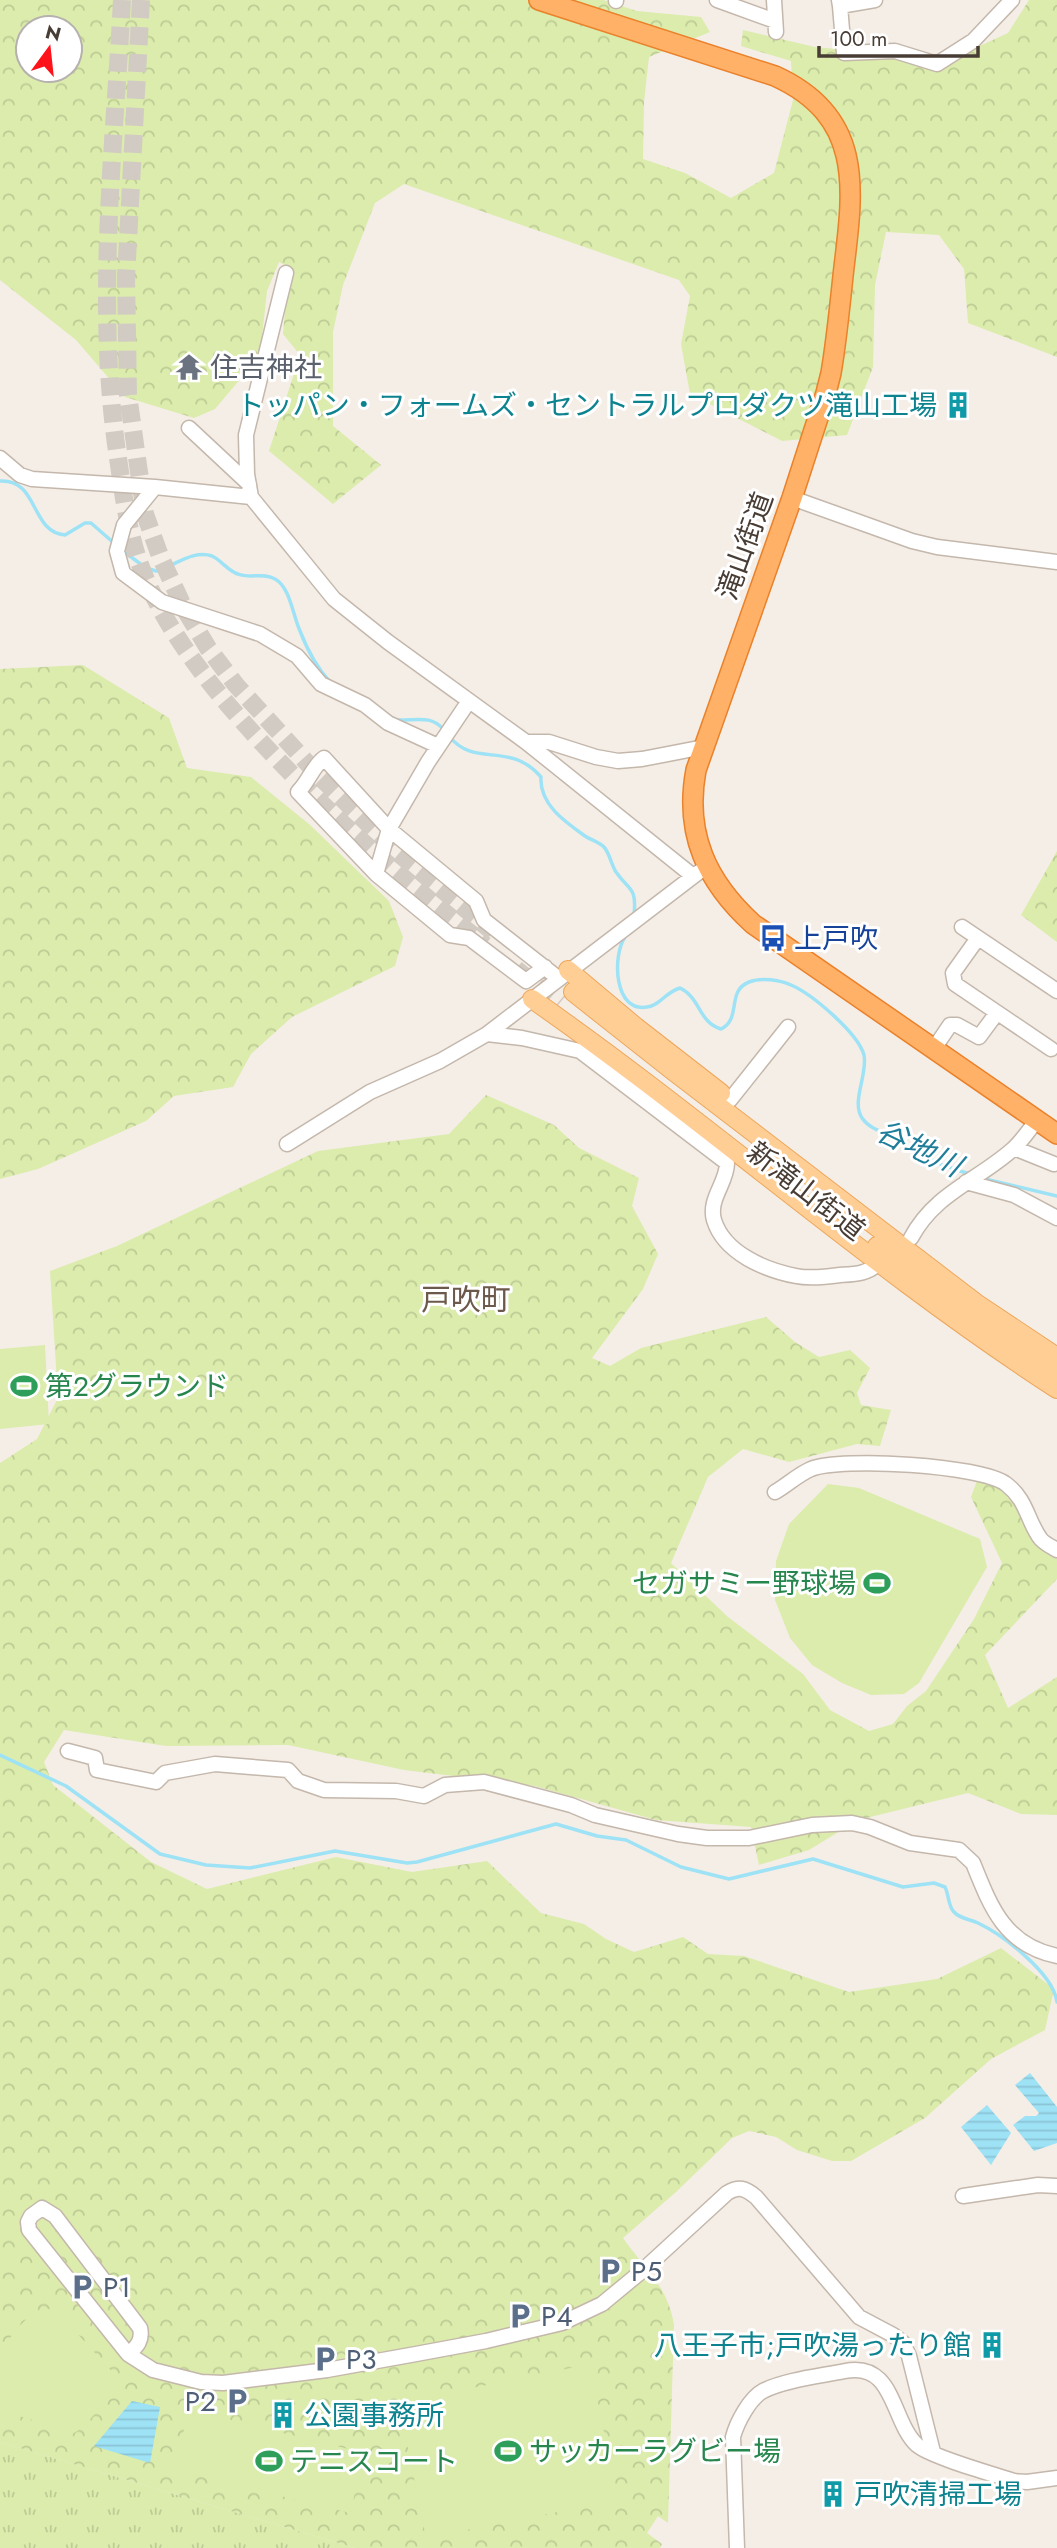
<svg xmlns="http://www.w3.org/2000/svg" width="1057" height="2548" font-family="Jost,'Noto Sans JP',sans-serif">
  <defs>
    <pattern id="grass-tufts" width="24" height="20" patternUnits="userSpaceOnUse" patternTransform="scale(1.75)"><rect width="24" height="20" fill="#dbecac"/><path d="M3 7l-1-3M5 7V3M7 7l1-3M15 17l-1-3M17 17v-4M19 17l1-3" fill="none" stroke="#bdcb95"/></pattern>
    <pattern id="forest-crowns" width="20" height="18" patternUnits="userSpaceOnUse" patternTransform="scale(1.75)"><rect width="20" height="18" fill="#dbecac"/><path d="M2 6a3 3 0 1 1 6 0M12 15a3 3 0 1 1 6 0" fill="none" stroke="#bdcb95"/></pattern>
    <pattern id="water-rules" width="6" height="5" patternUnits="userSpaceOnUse" patternTransform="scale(1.75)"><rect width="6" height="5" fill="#9ee2f6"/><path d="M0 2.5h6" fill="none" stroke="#8ac3d4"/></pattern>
  </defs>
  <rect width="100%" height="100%" fill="#f5eee7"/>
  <path fill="url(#grass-tufts)" d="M0,2442L355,2548H0Z"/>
  <path fill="url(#forest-crowns)" fill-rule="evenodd" d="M0,0H603L637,11L701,17L710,32L649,57L644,102L643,159L685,173L731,198L774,173L793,100L791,61L741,46L743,30L815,47L949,60L1008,33L1029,0H1057V357L968,323L964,269L939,235L886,232L875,285L873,367L847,435L782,441L690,394L681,344L690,296L679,280L404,184L375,203L343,285L333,332V426L381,465L333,504L269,451L300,355L283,334L289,267L279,262L267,291L261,346L247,371L215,409L194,418L125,397L76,340L0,280ZM28,28H70V70H28Z
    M83,665L169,718L187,768L251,777L309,824L389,901L403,937L395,966L292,1017L251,1054L233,1087L174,1096L146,1121L38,1169L0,1179V669Z
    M1057,851V942L1021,915Z
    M486,1095L554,1125L579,1148L639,1178L632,1206L658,1254L643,1289L592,1358L610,1366L641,1348L766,1317L795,1342L819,1357L850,1350L870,1368L857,1393L861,1405L891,1410L880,1446L857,1444L789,1462L743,1449L708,1477L671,1563L728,1617L803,1674L830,1710L869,1731L893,1724L907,1706L926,1691L974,1619L1002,1563L971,1497L978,1478L1006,1491L1057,1547V1579L985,1655L1008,1708L1057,1677V1815L1021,1814L968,1793L858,1820L809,1850L759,1865L751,1827L656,1820L535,1786L404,1770L288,1745L166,1746L64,1730L44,1762L53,1785L151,1862L207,1889L336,1857L412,1872L487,1861L541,1913L584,1924L606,1939L634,1952L683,1937L708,1954L744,1956L849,1992L937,1979L1001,1948L1054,1989L1045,2030L991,2059L925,2118L851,2161H832L797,2150L776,2137L749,2131L732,2138L676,2192L623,2238C644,2268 668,2286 674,2325L668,2523L658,2516L647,2533L662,2544L660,2548H355L0,2442V1463L37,1439L58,1398L50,1271L117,1246L318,1151L449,1134Z"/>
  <path fill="#dbecac" d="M45,1345L49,1424L0,1429V1349Z
    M828,1484L859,1488L980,1539L987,1567L919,1683L904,1694L871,1695L842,1683L812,1665L790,1638L775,1600L776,1561L789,1524Z
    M43,2309H49L63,2318L116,2376C116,2390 87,2427 74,2433L0,2410C0,2393 0,2375 0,2358C2,2344 28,2312 43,2309Z
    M590,2364L618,2500L426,2538L399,2403Z
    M189,2410L365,2453L350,2513L174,2470Z"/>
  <path fill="url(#water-rules)" d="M1030,2073L1057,2107V2143L1034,2151L1013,2125L1025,2116H1036L1039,2113L1015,2085Z
    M987,2105L1011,2133L991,2165L961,2127Z
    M132,2401L160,2407L150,2463L94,2446Z"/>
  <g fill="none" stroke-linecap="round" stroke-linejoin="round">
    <path stroke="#9ee2f6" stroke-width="3.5" d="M0,481C39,479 30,532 65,535L85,523H91L115,544
      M123,551L146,568L156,571C173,567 193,549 212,556C221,560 228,571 238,574C250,579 264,572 275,579C290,587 293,616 300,631C307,649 317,668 330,682
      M396,720C415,721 431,714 444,730
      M449,736C475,769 509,740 541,777C539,804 565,822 585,836C591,840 599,842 604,847C610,854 611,864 616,872C629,891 637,886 634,915
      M625,937C612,956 614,1013 647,1007C661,1005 664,993 680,988C701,998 698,1022 721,1029C742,1019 726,991 749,982C761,977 780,980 791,985C812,994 858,1033 864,1055C868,1074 851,1102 862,1118C871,1131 886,1132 899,1139C905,1142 910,1148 916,1151C933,1162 951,1169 970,1174
      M981,1178L1057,1196
      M0,1755L66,1786L160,1854L206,1865L250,1868L335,1851L407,1863L417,1862L556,1824L597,1836L626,1840L681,1867L729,1879L813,1859L903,1887L934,1883L945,1887C949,1895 948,1906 954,1912C960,1919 970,1919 978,1923C1003,1935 1053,1973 1057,2002"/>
    <path stroke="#d2cbc3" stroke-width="18" stroke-dasharray="18 9" stroke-linecap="butt" d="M122,0C114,152 95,307 118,458C123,492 127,526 138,559C162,628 214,691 263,744C331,817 407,883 485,945
      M141,0L126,277L128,395L145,514L160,556L184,608L208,648L236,685L320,777L397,852L493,932
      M516,969L559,1004"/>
    <defs>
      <path id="minor" d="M717,0L775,21
        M774,0L776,32
        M839,0L840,6L875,0
        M616,1V0
        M840,6L844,53L895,51L937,64L973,41L1012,0
        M286,273L246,435L247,474L251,497L334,599L388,642L526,742L693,876
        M189,428L249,484
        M0,458L20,475L32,479L155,487L251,497
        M155,487L124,525L117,551L123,573L162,602L260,634L297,656L321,684L365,705L388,723L438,746
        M792,498L912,541L937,547L1057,562
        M469,701L428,762L389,829L376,874L450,935L469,938L526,981L545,967
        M526,742H549L596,757L618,761L642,759L704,747
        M376,874L298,792C309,781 313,766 324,758L389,829L476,901L484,920L558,978
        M962,927L1057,991
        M978,938L953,973L955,984L1051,1049
        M487,1034L522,1038L580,1051L727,1163C727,1183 708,1199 714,1220C724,1253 765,1270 796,1276C810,1279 826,1277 840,1275C856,1274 867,1274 879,1263
        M933,1050L950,1025H957L979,1037L996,1014
        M730,1100L788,1027
        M287,1144L370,1092L440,1061L487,1034L699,872
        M1014,1148L1054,1164
        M966,1182L1014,1195L1057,1218
        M911,1238C935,1193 977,1181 1013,1149C1022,1141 1029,1130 1037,1120
        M775,1492C787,1485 799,1474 811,1469C842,1457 980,1465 1006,1484C1027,1500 1027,1520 1040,1538C1043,1543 1052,1547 1057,1550
        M68,1751L95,1758L97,1770L156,1782L165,1773L215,1764L288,1770L298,1781L324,1790L396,1791L424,1796L445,1785L484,1782L571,1805L595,1815L678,1834L707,1838H749L812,1825L852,1823L870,1827L910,1843L959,1850L973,1863C991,1908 1005,1945 1057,1956
        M963,2196L1038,2185L1057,2186
        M128,2354C137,2347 143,2340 140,2328L55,2216L42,2208L31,2216L28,2222L29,2230L128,2354L153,2370L201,2382L223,2383L327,2370L416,2354L486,2341L562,2323L602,2304L642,2271L727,2193C739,2186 745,2188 756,2197L859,2317L893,2335L903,2343L909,2356L933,2452
        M737,2548L733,2437C737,2422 750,2398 763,2391C784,2380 821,2376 845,2371C895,2361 891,2421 917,2445C931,2457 993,2474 1014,2481L1027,2482L1057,2478"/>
      <path id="major" d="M568,970L636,1027L721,1093
        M573,992L673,1071L976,1303L1057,1357
        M532,999C711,1124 873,1270 1057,1389
        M877,1246L983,1324L1057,1372"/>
      <path id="highway" d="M539,0L775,76C863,116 854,186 844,267C840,303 837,338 831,373L826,393L792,498L696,770C684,834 707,882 753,924L1057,1134"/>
    </defs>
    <use href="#minor" stroke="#c4b7ab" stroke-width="17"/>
    <use href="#major" stroke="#eda75c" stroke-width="20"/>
    <use href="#highway" stroke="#ea812b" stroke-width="22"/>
    <use href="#minor" stroke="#fff" stroke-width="14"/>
    <use href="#major" stroke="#ffce95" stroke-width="18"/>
    <use href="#highway" stroke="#ffb167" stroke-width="19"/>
  </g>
  <defs>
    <symbol id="temple-bare" viewBox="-9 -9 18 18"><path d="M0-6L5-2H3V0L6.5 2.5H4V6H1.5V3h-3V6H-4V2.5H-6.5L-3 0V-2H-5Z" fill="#6b7280" stroke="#fff" stroke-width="2.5" paint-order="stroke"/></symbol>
    <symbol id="building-bare" viewBox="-9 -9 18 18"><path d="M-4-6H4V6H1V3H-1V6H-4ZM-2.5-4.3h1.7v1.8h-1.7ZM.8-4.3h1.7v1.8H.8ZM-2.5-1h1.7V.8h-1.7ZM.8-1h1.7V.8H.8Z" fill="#0f9aa8" stroke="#fff" stroke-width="2.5" paint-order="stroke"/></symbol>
    <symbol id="bus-bare" viewBox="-9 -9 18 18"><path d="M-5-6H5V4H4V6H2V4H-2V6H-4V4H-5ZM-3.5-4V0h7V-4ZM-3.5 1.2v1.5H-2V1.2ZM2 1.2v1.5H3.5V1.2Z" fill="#1a4fb4" stroke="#fff" stroke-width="2.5" paint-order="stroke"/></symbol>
    <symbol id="stadium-bare" viewBox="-9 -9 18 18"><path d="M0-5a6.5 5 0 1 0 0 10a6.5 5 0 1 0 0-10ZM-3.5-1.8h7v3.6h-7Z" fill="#2e9e5b" stroke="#fff" stroke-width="2.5" paint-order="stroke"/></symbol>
    <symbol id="parking-bare" viewBox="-9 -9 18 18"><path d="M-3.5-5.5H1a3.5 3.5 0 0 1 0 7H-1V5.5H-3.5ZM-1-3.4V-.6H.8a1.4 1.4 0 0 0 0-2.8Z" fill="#5c6f8a" stroke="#fff" stroke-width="2.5" paint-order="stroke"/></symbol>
  </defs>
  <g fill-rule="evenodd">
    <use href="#temple-bare" x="170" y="348" width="38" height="38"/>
    <use href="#building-bare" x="939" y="386" width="38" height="38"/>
    <use href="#bus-bare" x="754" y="919" width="38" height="38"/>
    <use href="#stadium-bare" x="5" y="1367" width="38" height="38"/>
    <use href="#stadium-bare" x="858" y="1564" width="38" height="38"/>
    <use href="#parking-bare" x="591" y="2252" width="38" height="38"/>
    <use href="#parking-bare" x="63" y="2268" width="38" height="38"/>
    <use href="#parking-bare" x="501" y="2297" width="38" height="38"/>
    <use href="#building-bare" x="973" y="2326" width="38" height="38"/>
    <use href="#parking-bare" x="306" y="2340" width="38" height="38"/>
    <use href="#parking-bare" x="218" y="2382" width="38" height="38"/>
    <use href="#building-bare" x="264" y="2396" width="38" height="38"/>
    <use href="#stadium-bare" x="489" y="2432" width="38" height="38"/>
    <use href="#stadium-bare" x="250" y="2442" width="38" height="38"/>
    <use href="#building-bare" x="814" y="2475" width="38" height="38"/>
  </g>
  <g text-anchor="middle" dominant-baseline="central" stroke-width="6" stroke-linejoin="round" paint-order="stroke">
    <g font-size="28" fill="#5b616d" stroke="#fff" text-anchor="start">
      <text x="210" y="367">住吉神社</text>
    </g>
    <g font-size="28" fill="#0d838f" stroke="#fff" text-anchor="end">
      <text x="937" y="405">トッパン・フォームズ・セントラルプロダクツ滝山工場</text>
      <text x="971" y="2345">八王子市;戸吹湯ったり館</text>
      <text x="304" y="2415" text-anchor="start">公園事務所</text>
      <text x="854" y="2494" text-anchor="start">戸吹清掃工場</text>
    </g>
    <g font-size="28" fill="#483d35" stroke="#fff">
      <text transform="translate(745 546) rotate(-70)">滝山街道</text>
      <text transform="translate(806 1191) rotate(38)">新滝山街道</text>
    </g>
    <g font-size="28" fill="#164399" stroke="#fff" text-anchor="start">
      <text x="794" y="938">上戸吹</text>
    </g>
    <g font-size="28" fill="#27864d" stroke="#fff" text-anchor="start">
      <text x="45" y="1386">第2グラウンド</text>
      <text x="856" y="1583" text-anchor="end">セガサミー野球場</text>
      <text x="529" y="2451">サッカーラグビー場</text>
      <text x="290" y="2461">テニスコート</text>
    </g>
    <g font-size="28" fill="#4e5e75" stroke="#fff" text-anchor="start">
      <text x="631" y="2271">P5</text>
      <text x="103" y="2287">P1</text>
      <text x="541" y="2316">P4</text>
      <text x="346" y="2359">P3</text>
      <text x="216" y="2401" text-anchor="end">P2</text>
    </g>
    <g font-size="30" font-style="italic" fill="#217e9b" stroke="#fff">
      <text transform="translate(919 1148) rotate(26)">谷地川</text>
    </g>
    <g font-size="30" fill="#6c594b" stroke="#fff">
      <text x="466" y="1299">戸吹町</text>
    </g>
  </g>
  <g transform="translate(49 49) rotate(15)"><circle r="33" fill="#ffffff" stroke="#b6b1ae" stroke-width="2"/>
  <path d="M0-5L12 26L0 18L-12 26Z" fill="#ff131b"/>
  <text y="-10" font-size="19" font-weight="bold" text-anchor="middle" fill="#483d35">N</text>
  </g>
  <path d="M819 46v10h159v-10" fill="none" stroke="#483d35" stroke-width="3.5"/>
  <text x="830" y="46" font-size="21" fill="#483d35" stroke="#ffffff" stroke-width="5" paint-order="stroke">100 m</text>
</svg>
